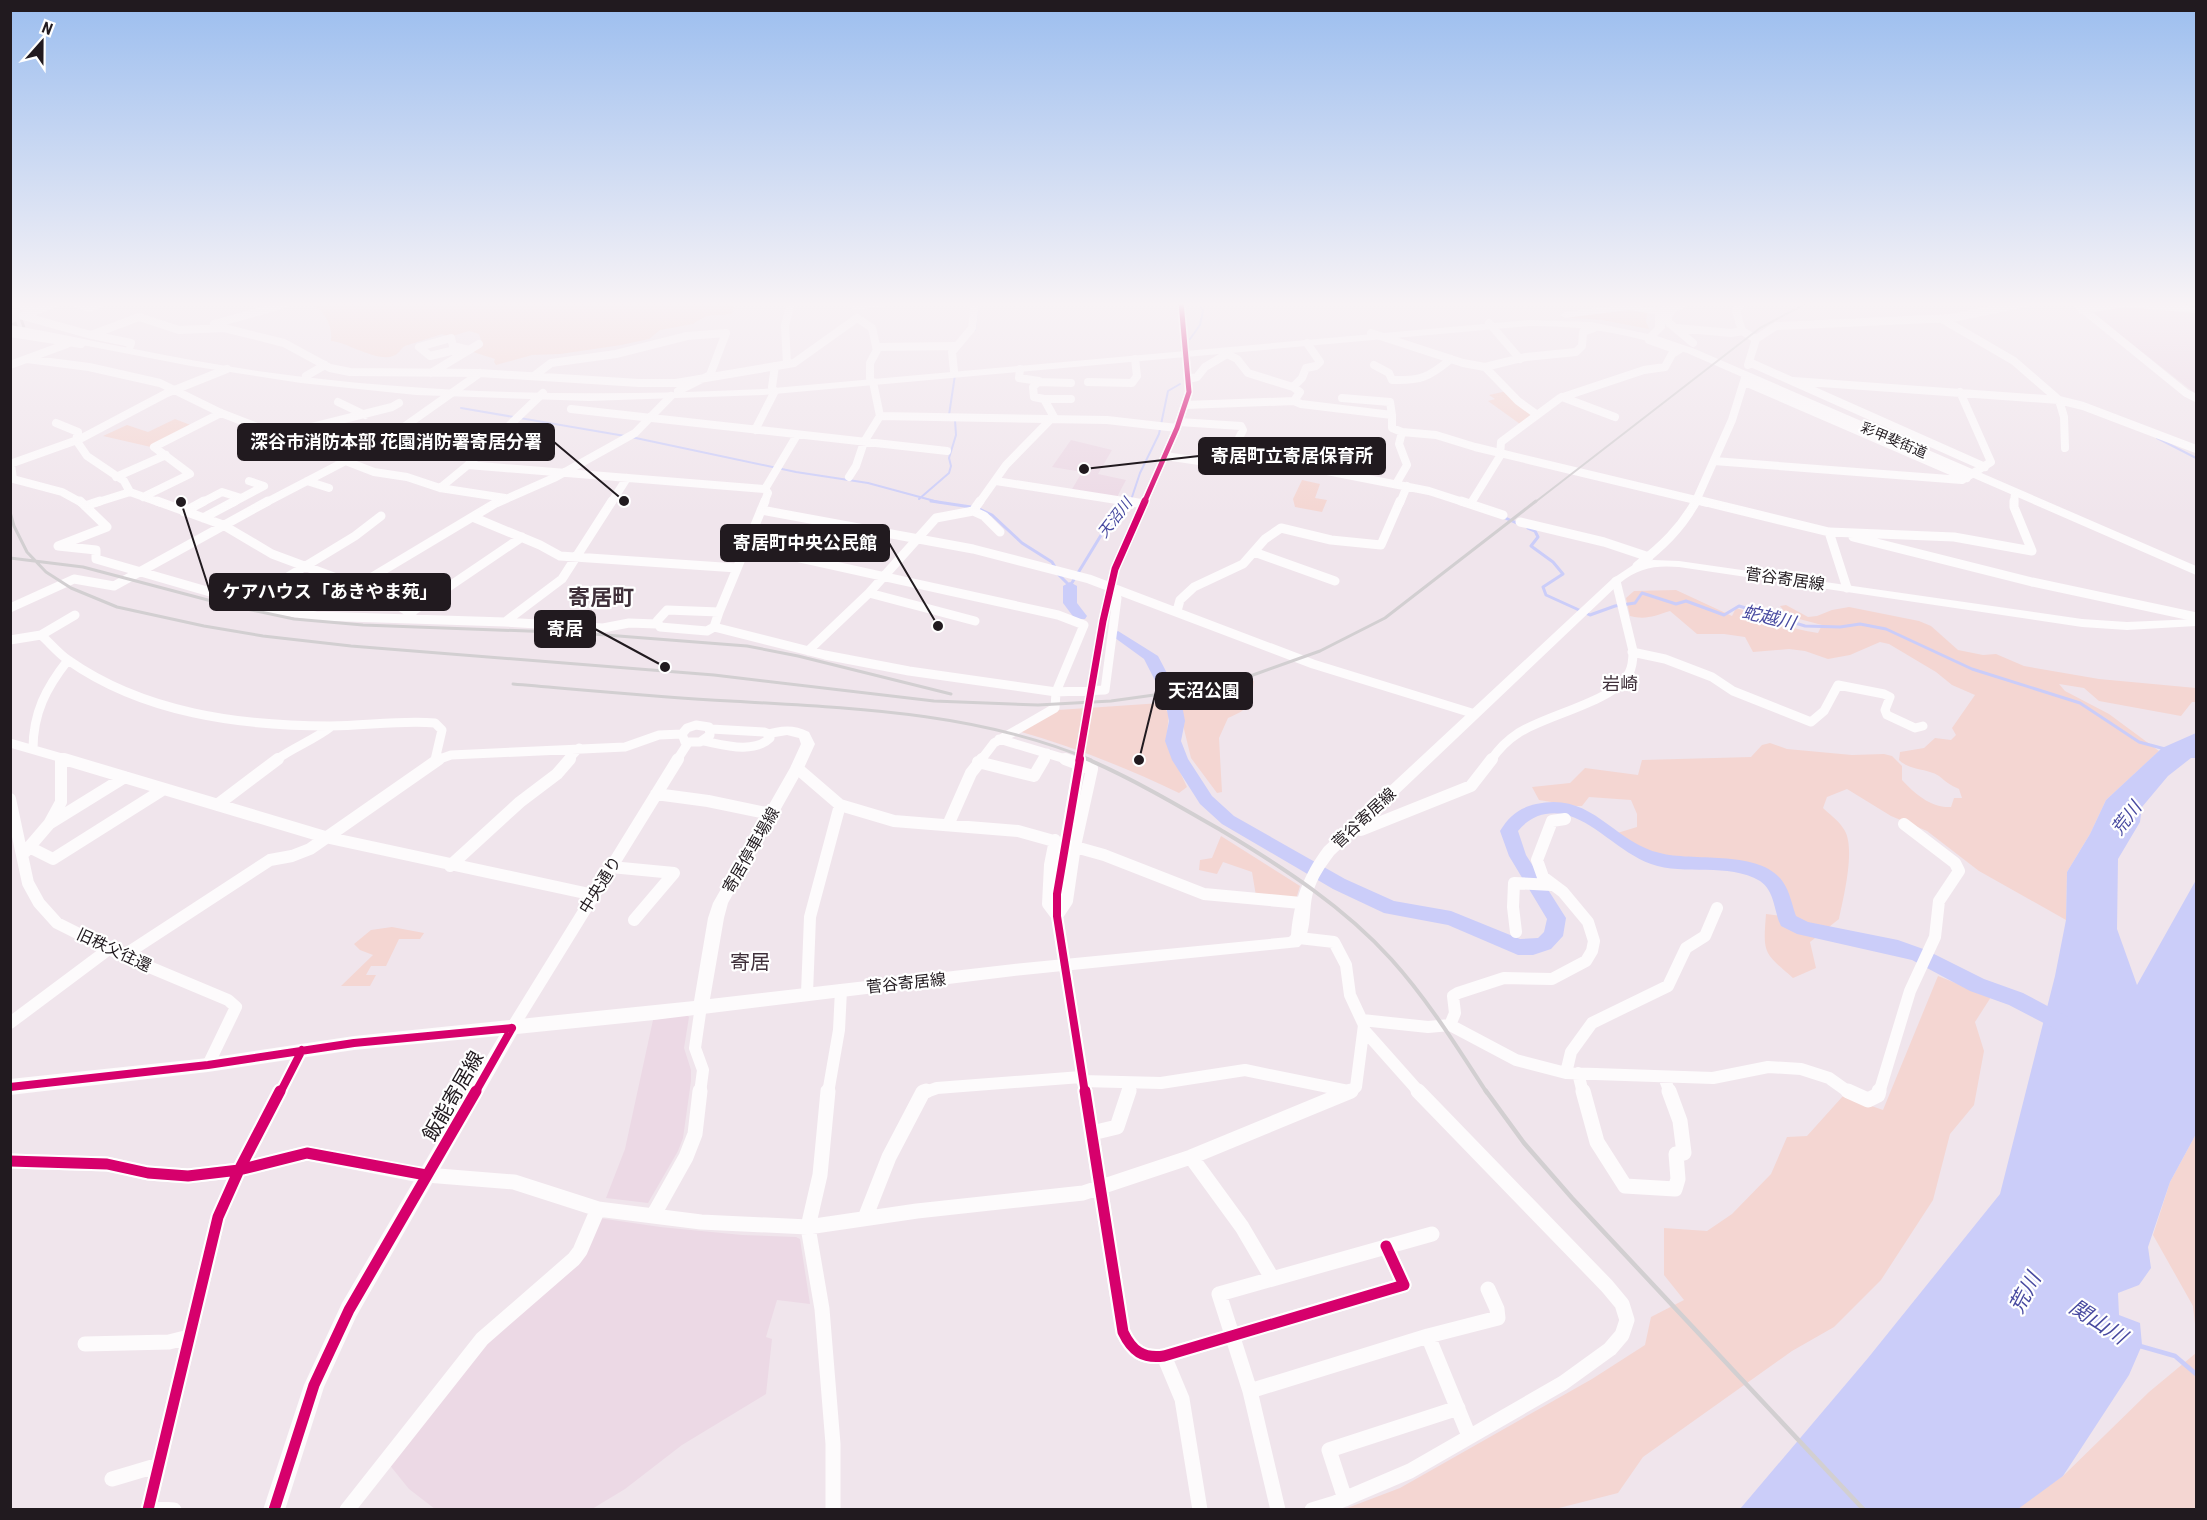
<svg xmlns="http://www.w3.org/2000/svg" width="2207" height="1520" font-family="'Roboto Condensed','Noto Sans JP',sans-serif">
  <rect width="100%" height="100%" fill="#f0e5ec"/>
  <path fill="#ecd9e5" d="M2136,305L2196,311V394L2091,312Z
    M1071,440L1112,450L1098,474L1126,480L1116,499L1071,491L1082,472L1052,467Z
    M687,1015L689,1017L684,1048L691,1070V1081L683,1138L678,1151L648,1203L606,1198L625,1149L653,1020Z
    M599,1218L660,1227L742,1235L796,1237L800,1239L810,1304L777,1300L766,1337L772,1339L766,1394L682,1445L625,1489L592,1509H435L409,1489L388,1463L475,1355L506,1325L577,1263Z"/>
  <path fill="#f4d6d2" d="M720,302L734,304L732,314L706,316L693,324L660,330L649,339L621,345L560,354L532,355L496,365L494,362L495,359L470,351L482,343L479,334L469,331L449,337L442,334L405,346C402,347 401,350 399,352C384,368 349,342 331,341C333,325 324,310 310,303Z
    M1634,309L1648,310L1646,321L1649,329L1602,320L1561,317Z
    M1507,391L1533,414L1520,424L1488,401L1495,399L1489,395Z
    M175,419L193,426L151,447L103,436L127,425L148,432Z
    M1302,480L1320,484L1315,498L1327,500L1322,512L1295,507L1293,499Z
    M1676,590L1732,616L1736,608C1764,616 1789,630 1818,633L1822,625L1788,616L1780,606L1786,605L1808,617L1817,616L1832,610L1849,607L1919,621L1931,626L1958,650L1983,655L1996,654L2024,666L2099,679L2196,688V702H2192L2181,716L2099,701L2084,688L2059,684L2065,691L2109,714L2159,751L2106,800L2090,834L2067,872L2066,920L1979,871L1927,831L1891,816L1847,789L1827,797L1823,808C1829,814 1838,820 1843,828C1857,845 1843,899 1839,919L1810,942L1816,968L1793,978C1763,952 1763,954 1766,914L1782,916L1787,902C1767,847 1703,868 1659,858C1642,854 1628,843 1614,834L1637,827V814L1631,800L1589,797L1582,806H1576L1539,800L1532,787L1570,783L1585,768L1638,775L1642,760L1751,757L1762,745L1770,743L1787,749L1852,755L1884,754L1892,756L1902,766V780C1915,794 1931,808 1951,807L1954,798H1962L1959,789C1950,785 1946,782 1939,776C1927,768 1910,771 1899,760L1900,752L1924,748L1935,738L1951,740L1956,735L1952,728L1975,695L1952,685L1936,672L1889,644L1880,642L1850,655L1828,659L1805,651L1789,649L1753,652L1745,637L1724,634H1697L1670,611C1654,616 1646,620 1630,616L1626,598L1634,591Z
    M1254,681C1251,705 1251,708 1228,718L1219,738L1222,792L1217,793L1191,758L1176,696Z
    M1161,703L1169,714L1166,742L1187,787L1179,793C1127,768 1074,747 1018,731L1058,710Z
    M1221,836L1300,886L1296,899L1256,896L1252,872L1223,862L1217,874L1199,870L1200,860L1212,858Z
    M392,927L424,933L420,939H399L386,966H371L366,975H376L370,986H341L373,955L360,950L354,944L371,930Z
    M1938,976L1991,997L1975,1022L1984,1051L1974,1105L1950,1134L1933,1200L1881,1280L1834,1327L1792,1351L1643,1457L1618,1493L1555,1509L1342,1510L1400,1488L1592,1379L1645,1345L1651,1317L1684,1300L1664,1275V1228L1707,1231L1732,1214L1771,1174L1787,1137L1807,1136L1843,1096L1883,1110Z
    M2196,1134V1333L2193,1306L2153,1235L2170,1182Z
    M2196,1353V1509L2013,1510L2063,1476L2149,1392Z"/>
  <path fill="#cbcdf9" d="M2196,733V758H2191L2168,776L2142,807L2140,822L2118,859L2117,929L2137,985L2196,880V1134L2170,1182L2148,1247L2151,1268L2139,1285L2118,1293L2119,1315L2140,1323L2142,1345L2129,1375L2063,1476L2018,1509H1740L1868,1358L2000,1194L2055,976L2066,920L2067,872L2090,834L2106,800L2162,748Z"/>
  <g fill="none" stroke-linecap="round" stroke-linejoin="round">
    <path stroke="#cbcdf9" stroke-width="2" d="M975,330L978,304
      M1190,339L1200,325L1203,311L1198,302
      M461,408L625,436
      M949,415L955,375
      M631,437L796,472L868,483L942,503
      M2157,438L2196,458
      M919,499L949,473L951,466L949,458L956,435L955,420
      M1130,503L1140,473L1159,434L1168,391L1180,384"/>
    <path stroke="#cbcdf9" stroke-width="3" d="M931,501L971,507
      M977,508L992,515L1022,543L1052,562L1055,567
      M1503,517L1519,524
      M1528,528L1535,531L1538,537L1531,546L1553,562L1563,574L1543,587L1546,595L1590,615L1615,606L1635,603L1642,593L1676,604L1686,601L1724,615L1739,606L1805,626L1840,627L1860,624L1886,629L1972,669L2080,703L2139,742L2165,749
      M1059,575L1070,586L1103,532L1123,515L1131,501"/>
    <path stroke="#cbcdf9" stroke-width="4.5" d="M2140,1346L2175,1356L2196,1374"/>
    <path fill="#cbcdf9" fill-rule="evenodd" d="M1070,582L1077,586V603L1087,616L1085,619H1075L1063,603V586Z
      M1118,631L1158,656L1181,700L1185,721L1181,741L1188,759L1212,796L1234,816L1345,879L1394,901L1451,911L1520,939L1538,938L1544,932L1547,919L1509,856L1500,831C1509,816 1519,808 1536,804C1592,791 1613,842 1660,853C1693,862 1761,849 1783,882C1790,892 1792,905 1796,916L1808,922L1898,940L1926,950L1984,979L2023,993L2070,1018L2073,1024L2070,1030L2063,1033L2009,1005L1970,991L1912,960L1797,934L1781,926C1774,912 1775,891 1760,881C1728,862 1685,876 1651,864C1620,853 1593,820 1563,814C1545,811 1529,817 1518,831L1526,855L1566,918L1563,936L1551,949L1533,955H1518L1448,925L1384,913L1333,889L1222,824L1200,804L1172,760L1165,741L1169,721L1165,700L1144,659L1111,635Z"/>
    <path stroke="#c7bcc3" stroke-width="8" stroke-dasharray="8 4" stroke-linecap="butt" d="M10,328L24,323"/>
    <path stroke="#fdfbfc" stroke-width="8" d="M15,302L33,311
      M58,302L23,316L91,335L139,317L179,330L224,328L284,343L330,368L350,372L480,373L639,383H676L794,363L857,318
      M72,302L89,308L103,302
      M844,302L853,303
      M1239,302H1247
      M1687,302L1674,308L1667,317L1669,323L1693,343
      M1742,302L1736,311L1742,331
      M2074,302L2186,393L2196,398
      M855,306L886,302
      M272,308L289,302
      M2082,310L2124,303L2196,309
      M857,318L872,328L877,350L870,363V378
      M1942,319L2014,361L2059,400L2064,417L2065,448
      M1489,323L1520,359
      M214,324L272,308L267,302
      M1676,328L1731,333L1742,331L1756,339
      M10,333L81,344
      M1371,333L1463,363L1485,367L1518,401L1536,414
      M92,335L131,343L130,346
      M1649,340L1677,350
      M876,347L955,346
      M459,349L430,356L419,347L451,338L453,346L469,350
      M1223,352L1237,359L1248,373L1293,387L1300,392L1294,401L1301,404L1392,415V428L1402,432L1436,435L1475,447L1708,503
      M27,359L89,367L160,383L221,413L374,472L407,477L440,488L505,498
      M1749,362L1985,467
      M787,364L785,326L791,302
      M10,365L67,344
      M1374,365L1389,373L1392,380C1421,381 1429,377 1451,359
      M1748,365L1756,339L1776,326L1952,318L2031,302
      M1485,367L1526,357L1576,352L1582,346L1583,332L1594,328
      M1020,369L1019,378L1039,381L1033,387L1034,397L1044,399L1055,419
      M954,371L952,352L972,328L975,302
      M431,373L479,344
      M306,376L325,365
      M534,376L551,363L616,354L687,336L726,333L710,375L678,391
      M1188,379L1197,377L1205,367L1227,354
      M1793,381L2059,400L2083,406L2196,449
      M1039,382L1071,383
      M1088,382L1132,383L1137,376L1135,359
      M1745,382L1967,478
      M772,387L775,366
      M1293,387L1302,378L1306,368L1316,366L1320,362L1307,343
      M1562,397L1615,417
      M1342,398L1390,402L1392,415
      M1044,399H1071
      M338,402L365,415
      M1185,405L1294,401
      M571,409L947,451
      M880,416L1107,420L1177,428
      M1179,422L1241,426L1243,430L1236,444
      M56,423L78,432L76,440L87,456L124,481L130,492L161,503
      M755,430L775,391
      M280,435L392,407L399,403
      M1165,456L1220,464L1285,466L1322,470L1429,491L1466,503
      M1714,461L1962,480L1991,462L1960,392
      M10,464L80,439L167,393L227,369
      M11,464L13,479L62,492L82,503
      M468,465L765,489
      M116,477L166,455
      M849,477L856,466L864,442L880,416L873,382
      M307,481L329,488
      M996,481L1136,503
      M1396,484L1407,465L1399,444L1402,432
      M440,488L468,465L543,393
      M143,497L190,474L154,447L221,413
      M95,503L130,492
      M201,503L222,492L241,498
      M232,503L264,486L249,481
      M265,503L384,441L480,373
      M497,503L556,477L635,433L671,396
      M611,503L627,478
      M764,503L768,493L765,489L797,435
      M979,503L1006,465L1051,419
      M1144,503L1177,428L1189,392L1181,302
      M1400,503L1407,486
      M1471,503L1500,456L1501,442L1560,398L1644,370L1665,367L1672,354L1680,349
      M1695,503L1732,420L1745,378
      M2014,503L2015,493"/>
    <path stroke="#fdfbfc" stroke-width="9" d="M80,501L107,527
      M157,501L223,525L272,554L382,595L410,613
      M1127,501L1143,504
      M1461,501L1503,515
      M1702,501L1829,532L1954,537L2032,551L2014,507V501
      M85,506L100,501
      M761,510L973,549L1089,579L1313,664L1475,714
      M973,511L984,516L1000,532
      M184,512L204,501
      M203,518L235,501
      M475,518L540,545L560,556L737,568
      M1520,522L1604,542L1649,557
      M107,527L58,546L96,550V559L269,609L316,616L505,622L603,628L629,623L657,624
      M1829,532L1847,588
      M1853,537L2032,582L2196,617
      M745,546L1058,615L1084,625L1056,692L1055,708L994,743L981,760
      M1254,552L1335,581
      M1637,566C1661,547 1681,529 1696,501
      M357,586L499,501
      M869,593L975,621
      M227,596L276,584L355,536L381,516
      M10,608L74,579L114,586L268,501
      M667,610L719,612L714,627L707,631L660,627L657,621Z
      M1177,611L1180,600L1194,587L1243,564L1265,539L1281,528L1331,540L1381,545L1400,501
      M719,612L765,501
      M414,619L410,613L522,537
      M505,622L562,579L612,501
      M714,627L825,655L909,671L1056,692L1105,690L1117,598L1110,591
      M41,635L75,615
      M10,640L41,635C50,643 58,653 68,660C143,713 240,726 330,726C365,726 400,720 435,723L442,730L435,760
      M808,651L869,593L936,518L973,511L980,501
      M1632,652L1665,659L1712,677L1733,691L1811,722L1824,711L1838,685L1884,694L1890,697L1885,710L1887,715L1915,728L1923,726
      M696,725L709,727L710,735L700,742H685L682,734L687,728Z
      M999,739L1069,760
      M704,741C724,745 754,754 770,738L769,734L764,732L711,729
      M10,743L69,760
      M33,749C33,713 46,688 68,660
      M61,758V760
      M276,760C294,747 314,740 332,726
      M437,760L451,755L625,747L659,735L682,734
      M568,760L579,748
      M677,760L688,743
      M1043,760L1047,753
      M1079,760L1103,621L1115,569L1145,501
      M1491,760C1498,750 1506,741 1517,734C1544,715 1615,702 1629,673C1633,666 1633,658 1633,651L1616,581"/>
    <path stroke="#fdfbfc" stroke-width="12" d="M64,759L325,837L594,895
      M1080,759L1057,894V916L1085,1093
      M978,762L1034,776L1044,759
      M797,768L840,805L894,821L1018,831L1104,855L1204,894L1301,903
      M656,794L708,801L771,814
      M10,799L28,883L39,903L57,923L123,956L228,1000L236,1007L208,1065
      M217,805L278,759
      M49,824L61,802V759
      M948,825L971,773L982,759
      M1356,826L1361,830L1471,786L1492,759
      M1055,840L1050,865L1048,904L1057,916L1067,901L1075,846L1092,769L1065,759
      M29,847L53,859L164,789
      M25,852L49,824L125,777
      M450,866L520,802L557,774L570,759
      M611,867L674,873L634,920
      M1516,932L1513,907L1514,883L1552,885
      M1299,938L1334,942L1346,965L1350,995L1364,1025L1356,1087L1347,1093
      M123,956L270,860L292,856L310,849L439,759
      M807,993L810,917L840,805
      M1362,1020L1428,1027L1450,1025L1516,1060L1566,1073L1713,1078L1768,1067L1801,1069L1829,1078L1850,1093
      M10,1023L109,949
      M1450,1025L1455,1013L1453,996L1458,993L1504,978L1552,979L1586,961L1592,951L1594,941L1588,922L1563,892L1543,877L1537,860L1552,821L1565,819
      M512,1028L678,759
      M1364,1030L1420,1093
      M1566,1073L1571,1052L1592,1023L1668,986L1686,948L1705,936L1717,908
      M1578,1073L1583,1093
      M1664,1077L1670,1093
      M1082,1081L1161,1083L1245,1070L1348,1091
      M280,1093L302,1050
      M700,1093L703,1070L695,1048L701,1006
      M828,1093L839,1030L841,990
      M923,1093L937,1088L1081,1077
      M1129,1093L1132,1083
      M1879,1093L1910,991L1935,937L1939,901L1959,871L1955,863L1904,824"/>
    <path stroke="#fdfbfc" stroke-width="15" d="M828,1091L820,1175L808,1227L822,1309L833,1444V1510
      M1085,1091L1123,1332C1132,1351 1143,1359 1164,1356L1404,1285L1386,1246
      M1583,1091L1597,1142L1625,1186L1675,1189L1678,1179L1676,1154L1684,1153L1680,1121L1669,1091
      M1848,1091L1868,1100L1878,1095L1879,1091
      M1092,1133L1117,1127L1129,1091
      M1191,1157L1242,1227L1272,1278
      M10,1161L107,1164L148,1173L188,1176L239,1170L307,1153L414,1174L514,1182L598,1209L701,1222L808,1227L917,1211L1083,1193L1191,1157L1351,1091
      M653,1216L686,1157L695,1134L700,1091
      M865,1218L889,1157L923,1092L926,1091
      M1428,1336L1469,1436
      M85,1344L169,1342L189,1337
      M1164,1356L1182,1399L1200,1510
      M1250,1391L1428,1336L1498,1318L1497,1309L1488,1289
      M112,1479L159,1465
      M1345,1499L1329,1450L1458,1408
      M149,1508L174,1510
      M148,1510L218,1217L239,1170L280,1091
      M347,1510L482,1339L574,1259L580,1251L598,1209
      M1278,1510L1250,1391L1219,1294L1432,1234
      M1312,1510L1335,1503L1410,1471L1563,1383L1610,1349L1622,1335L1627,1320L1622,1304L1607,1286L1418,1091"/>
    <path fill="#fdfbfc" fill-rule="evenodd" d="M1653,560L1679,561L2082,619L2127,622L2196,619V626L2127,630L2082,627L1679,567C1655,565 1638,568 1620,583L1334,855C1325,867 1317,878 1313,893C1308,910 1313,935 1299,947L1014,976L654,1020L517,1034L356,1317L324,1387L285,1510H263L304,1385L342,1303L499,1036L354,1050L208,1072L10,1095V1079L208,1058L354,1036L694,1001L708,918L713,903L790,768L801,744L799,738L787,735L769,738L762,734L764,731C780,726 793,724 809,732L815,744L804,768L728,903L724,918L710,999L1014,964L1289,937L1291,935C1294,901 1303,875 1324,847L1612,579L1633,565Z"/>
    <path fill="#fdfbfc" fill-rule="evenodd" d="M1665,302H1676L1665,313V328L1657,336L1695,349L2196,566V575L1687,353C1635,335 1584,325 1529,326L763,395L589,401L416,395L301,383L191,366L10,331V325C95,340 179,360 265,372C430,395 597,397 763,389L1529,320L1591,322L1648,334L1655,327V314L1628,310L1565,318L1560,315L1565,312L1628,304L1658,309Z"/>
    <path stroke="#d2cfd1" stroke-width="2" d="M2168,302L2196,306
      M1534,503L1760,328L1809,302"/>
    <path stroke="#d2cfd1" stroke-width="3" d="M10,512L14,526L27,552L46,572L71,588L117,607L204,626L263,636L351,646L714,675L934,701L1038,705L1111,701L1183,691L1253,675L1320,651L1385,618L1536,501
      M10,558L83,567L223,604L294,619L363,625L580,633L747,646L798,656L951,694
      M513,684C585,690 658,697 730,701C851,708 977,712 1091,760"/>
    <path stroke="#d2cfd1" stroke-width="4" d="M1087,759C1135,780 1179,806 1224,832C1284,868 1344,907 1391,959C1428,1000 1457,1047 1487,1093"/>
    <path stroke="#d2cfd1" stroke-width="4.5" d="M1486,1091L1524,1143L1572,1198L1864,1510"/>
    <defs>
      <path id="cycleway-far3" d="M1144,503L1177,428L1189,392L1181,302"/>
      <path id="cycleway-far2" d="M1079,760L1103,621L1115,569L1145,501"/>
      <path id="cycleway-far1" d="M1080,759L1057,894V916L1085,1093
        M10,1087L208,1065L354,1043L512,1028
        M280,1093L302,1050
        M475,1093L512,1028"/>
      <path id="cycleway" d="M1085,1091L1123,1332C1132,1351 1143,1359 1164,1356L1404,1285L1386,1246
        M10,1161L107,1164L148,1173L188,1176L239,1170L307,1153L426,1175
        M148,1510L218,1217L239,1170L280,1091
        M274,1510L314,1385L349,1310L476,1091"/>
    </defs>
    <use href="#cycleway-far3" stroke="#fff" stroke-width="8"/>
    <use href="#cycleway-far2" stroke="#fff" stroke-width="10"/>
    <use href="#cycleway-far1" stroke="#fff" stroke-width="12"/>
    <use href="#cycleway" stroke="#fff" stroke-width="15"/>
    <use href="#cycleway-far3" stroke="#d6006c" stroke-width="5"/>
    <use href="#cycleway-far2" stroke="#d6006c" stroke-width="7"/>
    <use href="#cycleway-far1" stroke="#d6006c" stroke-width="8"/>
    <use href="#cycleway" stroke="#d6006c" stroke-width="11"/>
  </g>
  <linearGradient id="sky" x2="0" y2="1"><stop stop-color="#9cbeef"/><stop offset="0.59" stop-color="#f8f3f6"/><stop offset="1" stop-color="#f8f3f6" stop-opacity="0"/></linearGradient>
  <rect width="2207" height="515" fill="url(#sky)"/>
  <g text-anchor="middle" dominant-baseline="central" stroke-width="4.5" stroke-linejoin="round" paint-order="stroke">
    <g font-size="14" fill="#211a1f" stroke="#fff">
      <text transform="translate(1894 440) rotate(23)">彩甲斐街道</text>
    </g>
    <g font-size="15" font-style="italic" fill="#484aa0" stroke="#fff">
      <text transform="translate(1115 518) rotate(-52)">天沼川</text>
    </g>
    <g font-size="16" fill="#211a1f" stroke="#fff">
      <text transform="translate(1785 579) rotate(8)">菅谷寄居線</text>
      <text transform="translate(1364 818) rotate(-43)">菅谷寄居線</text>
      <text transform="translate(751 850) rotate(-60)">寄居停車場線</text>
      <text transform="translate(600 885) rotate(-58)">中央通り</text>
      <text transform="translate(114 950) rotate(25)">旧秩父往還</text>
      <text transform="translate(906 983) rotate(-6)">菅谷寄居線</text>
    </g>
    <g font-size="18" font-style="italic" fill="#484aa0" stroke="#fff">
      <text transform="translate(1769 617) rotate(13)">蛇越川</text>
      <text transform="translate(2126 818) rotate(-53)">荒川</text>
    </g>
    <g font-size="18" fill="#3f303a" stroke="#fff">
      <text x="1620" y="683">岩崎</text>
    </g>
    <g font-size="20" fill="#3f303a" stroke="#fff">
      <text x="750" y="962">寄居</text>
    </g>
    <g font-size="20" fill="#211a1f" stroke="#fff">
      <text transform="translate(453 1096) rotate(-60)">飯能寄居線</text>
    </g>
    <g font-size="21" font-style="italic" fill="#484aa0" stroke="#fff">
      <text transform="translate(2025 1293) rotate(-62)">荒川</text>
      <text transform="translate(2098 1322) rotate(33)">関山川</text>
    </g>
    <g font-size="22" font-weight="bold" fill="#3f303a" stroke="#fff">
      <text x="601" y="597">寄居町</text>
    </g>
  </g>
  <path fill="none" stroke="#211a1f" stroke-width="2" d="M624 501L554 442M1084 469L1199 456M938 626L889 543M181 502L210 592M665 667L595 629M1139 760L1156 691"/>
  <g fill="#211a1f" stroke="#fff" stroke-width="2">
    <circle cx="624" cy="501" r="6"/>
    <circle cx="1084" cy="469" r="6"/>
    <circle cx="938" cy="626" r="6"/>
    <circle cx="181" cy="502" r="6"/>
    <circle cx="665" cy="667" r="6"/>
    <circle cx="1139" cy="760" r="6"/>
  </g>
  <g fill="#211a1f" stroke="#211a1f" stroke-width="2">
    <rect x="238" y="424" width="316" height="36" rx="6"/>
    <rect x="1199" y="438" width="186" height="36" rx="6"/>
    <rect x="721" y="525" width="168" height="36" rx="6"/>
    <rect x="210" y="574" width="240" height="36" rx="6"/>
    <rect x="535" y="611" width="60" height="36" rx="6"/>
    <rect x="1156" y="673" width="96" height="36" rx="6"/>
  </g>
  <g font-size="18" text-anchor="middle" font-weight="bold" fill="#fff">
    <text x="396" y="448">深谷市消防本部 花園消防署寄居分署</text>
    <text x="1292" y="462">寄居町立寄居保育所</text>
    <text x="805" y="549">寄居町中央公民館</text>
    <text x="330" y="598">ケアハウス「あきやま苑」</text>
    <text x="565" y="635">寄居</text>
    <text x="1204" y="697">天沼公園</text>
  </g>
  <rect width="2207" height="1520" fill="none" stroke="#211a1f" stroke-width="24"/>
  <g transform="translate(42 42) rotate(21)" stroke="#ffffff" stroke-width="4.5" paint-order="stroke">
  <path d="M0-4.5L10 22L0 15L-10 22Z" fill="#211a1f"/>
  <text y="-9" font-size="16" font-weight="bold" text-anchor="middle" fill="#211a1f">N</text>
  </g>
</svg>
